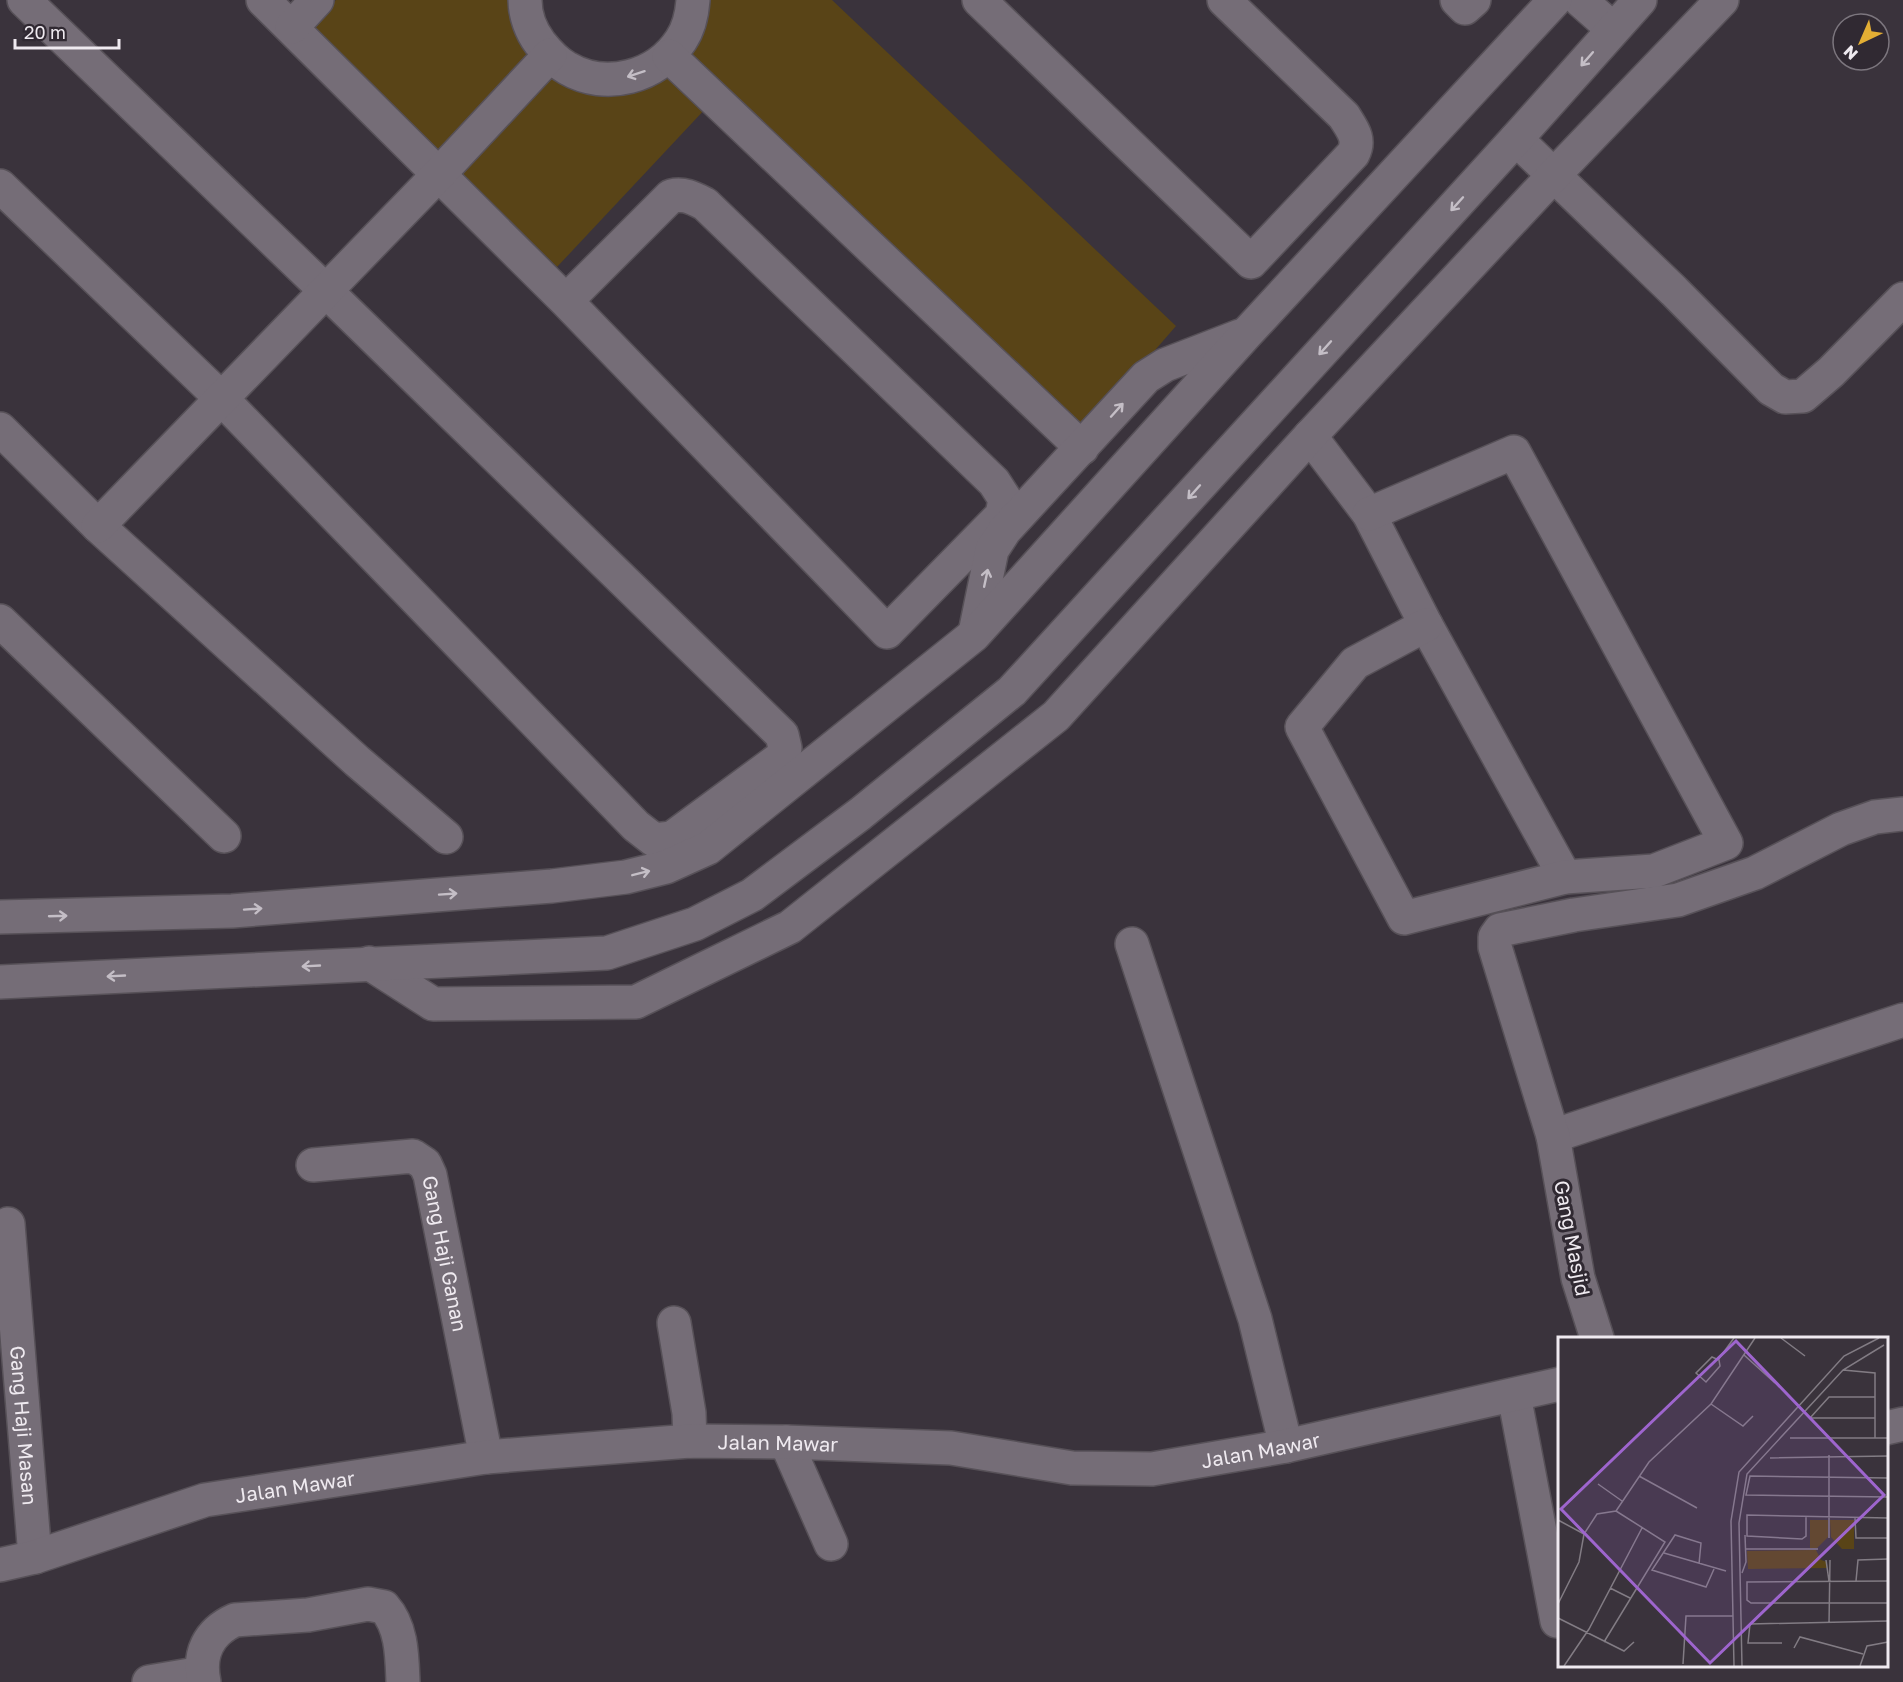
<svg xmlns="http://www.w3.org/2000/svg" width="1903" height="1682" font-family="'Golos Text',sans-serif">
  <rect width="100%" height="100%" fill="#3a333c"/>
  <path fill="#594417" d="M336,0H515L535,54L441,154L310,28Z
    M711,0H832L1176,326L1083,433L689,59L703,34Z
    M668,68L708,106L557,267L455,169L550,70Z"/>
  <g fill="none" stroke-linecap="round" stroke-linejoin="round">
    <defs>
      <g id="minor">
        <path d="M263,0L566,301L887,632L1002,515L1005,499L994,482L705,204C693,198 684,193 671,196L566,301"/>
        <path d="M525,0C525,15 531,31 540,43C548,53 556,62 567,68C606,91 657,77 681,40C689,28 692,14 693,0"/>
        <path d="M979,0L1251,262L1353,154C1361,139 1352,129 1344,116L1224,0"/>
        <path d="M1457,0L1465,8L1474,0"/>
        <path d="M1580,0L1613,29"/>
        <path d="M292,27L317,0"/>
        <path d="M669,56L1082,448"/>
        <path d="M1516,139L1674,291L1771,389L1785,397L1803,396L1831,372L1903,299"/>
        <path d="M0,186L221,398L636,826L654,840L672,838L782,757L785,748L782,735L326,291L24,0"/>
        <path d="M0,429L98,526L357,761L446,837"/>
        <path d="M1310,436L1369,514L1426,625L1565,877"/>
        <path d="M1369,514L1514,452L1726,843L1654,871L1565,877L1404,918L1302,727L1355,663L1426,625"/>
        <path d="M98,526L438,175L550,55"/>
        <path d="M0,621L224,836"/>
        <path d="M975,633L992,550L1005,530L1146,377L1165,365L1240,336"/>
        <path d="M0,917L232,911L552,886L626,877L666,867L708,848L974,635L1247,333L1555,0"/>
        <path d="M1132,944L1255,1319L1286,1446"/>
        <path d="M369,963L433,1004L636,1002L790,927L1056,716L1310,436L1554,175L1722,0"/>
        <path d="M0,982L607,953L695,924L752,895L860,814L1012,691L1516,139L1640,0"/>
        <path d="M1553,1136L1903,1020"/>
        <path id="s1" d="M313,1165L413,1156L425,1164L430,1175L486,1457"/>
        <path id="s2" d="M8,1224L35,1557"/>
        <path d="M674,1323L689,1413L690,1441"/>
        <path d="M1597,1338L1578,1278L1553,1136L1495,947V937L1500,930L1574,915L1678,900L1755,873L1841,829L1875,817L1903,814"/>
        <path d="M1514,1395L1557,1621"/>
        <path d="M1886,1428L1903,1424"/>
        <path d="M786,1442L831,1544"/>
        <path id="s3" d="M0,1565L35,1557L205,1500L486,1457L690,1441L786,1442L951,1448L1072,1468L1152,1469L1286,1446L1560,1384"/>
        <path d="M149,1682L202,1673"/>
        <path d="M204,1682C198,1654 208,1632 235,1620L308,1615L368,1604L384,1607C402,1627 402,1656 403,1682"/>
      </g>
    </defs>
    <use href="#minor" stroke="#575158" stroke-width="36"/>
    <use href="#minor" stroke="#756d77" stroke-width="33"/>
  </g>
  <defs><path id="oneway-shaft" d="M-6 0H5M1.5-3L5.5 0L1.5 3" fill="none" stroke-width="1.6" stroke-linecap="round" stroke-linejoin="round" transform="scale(1.5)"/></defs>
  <g stroke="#c4bec6">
    <use href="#oneway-shaft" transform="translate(1587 59) rotate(131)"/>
    <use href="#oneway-shaft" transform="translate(636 74) rotate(162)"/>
    <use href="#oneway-shaft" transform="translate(1457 204) rotate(132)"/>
    <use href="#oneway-shaft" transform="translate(1325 348) rotate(132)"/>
    <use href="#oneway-shaft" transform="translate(1117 410) rotate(-48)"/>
    <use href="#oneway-shaft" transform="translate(1194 492) rotate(132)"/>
    <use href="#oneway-shaft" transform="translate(986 578) rotate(-78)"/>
    <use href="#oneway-shaft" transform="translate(641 873) rotate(-14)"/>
    <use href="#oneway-shaft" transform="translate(448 894) rotate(-4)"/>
    <use href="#oneway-shaft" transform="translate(253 909) rotate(-4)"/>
    <use href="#oneway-shaft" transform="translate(58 916) rotate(-2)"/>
    <use href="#oneway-shaft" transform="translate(311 966) rotate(177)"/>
    <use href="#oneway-shaft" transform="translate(116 976) rotate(177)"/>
  </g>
  <g text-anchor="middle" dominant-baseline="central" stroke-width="6" stroke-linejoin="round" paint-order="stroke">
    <g font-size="20" fill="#efeaf0" stroke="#302932">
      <text transform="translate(1573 1238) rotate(79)">Gang Masjid</text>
      <text stroke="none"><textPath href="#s1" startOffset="207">Gang Haji Ganan</textPath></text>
      <text stroke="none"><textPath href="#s2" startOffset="202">Gang Haji Masan</textPath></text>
      <text stroke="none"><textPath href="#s3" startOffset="792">Jalan Mawar</textPath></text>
      <text stroke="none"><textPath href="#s3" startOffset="1278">Jalan Mawar</textPath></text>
      <text stroke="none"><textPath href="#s3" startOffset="306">Jalan Mawar</textPath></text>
    </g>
  </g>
  <g transform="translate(1558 1337)">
    <rect width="330" height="330" fill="#3a333c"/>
    <path d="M252,183H270V200L259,211H252ZM272,183H296V212H284L273,200ZM258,213L263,223L269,225V231L190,232L189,214Z" fill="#594417"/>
    <path fill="none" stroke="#827c84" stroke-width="1.5" d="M223,1L247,19M186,18L217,46M154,20L161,23L162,29L148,45L138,36ZM160,23L176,1M285,33L317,36V101M153,67L185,89L195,79M252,81L271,60H317M252,81H317M232,101H330M271,118V201M212,121L330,119M81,139L139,171M330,141L192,139L188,158L330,160M40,147L64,164M248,180V199L244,202L189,199V178L330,181M297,181L298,201H330M0,183L26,197M188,212H260M106,216L168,234M268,223L271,244M141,227L143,206L117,198L94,233L148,250L156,232M184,236L188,225L187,198M298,244L300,223L330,222M330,244L189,245V263L193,266H330M52,251L72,261M0,267L21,225L26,197L39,177L58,174L91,125L153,67L197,1M0,281L66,314L76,305M271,287L272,223M46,305L107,205L58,174M224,306H190L192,287L330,284M236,311L242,300L305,317M125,327L128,279H175M6,329L31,292L84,191M176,329L173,184L181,135L286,19L321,1M184,329L181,186L189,137L285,33L326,8M302,329L309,309L330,305"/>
    <path fill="#9e65ce" fill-opacity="0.15" stroke="#9e65ce" stroke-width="3" d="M178,4L326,158L152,326L3,172Z"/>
    <rect width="330" height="330" fill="none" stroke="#efeaf0" stroke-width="3"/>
  </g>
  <g transform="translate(1861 42) rotate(224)"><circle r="28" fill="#302932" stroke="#7c767e" stroke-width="1.5"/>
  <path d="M0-4.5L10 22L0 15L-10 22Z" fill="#e3ae34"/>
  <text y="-9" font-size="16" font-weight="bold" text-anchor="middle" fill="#efeaf0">N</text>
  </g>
  <path d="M15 39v9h104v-9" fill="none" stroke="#efeaf0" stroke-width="3"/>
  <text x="24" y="39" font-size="18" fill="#efeaf0" stroke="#302932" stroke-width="4.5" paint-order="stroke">20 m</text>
</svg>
